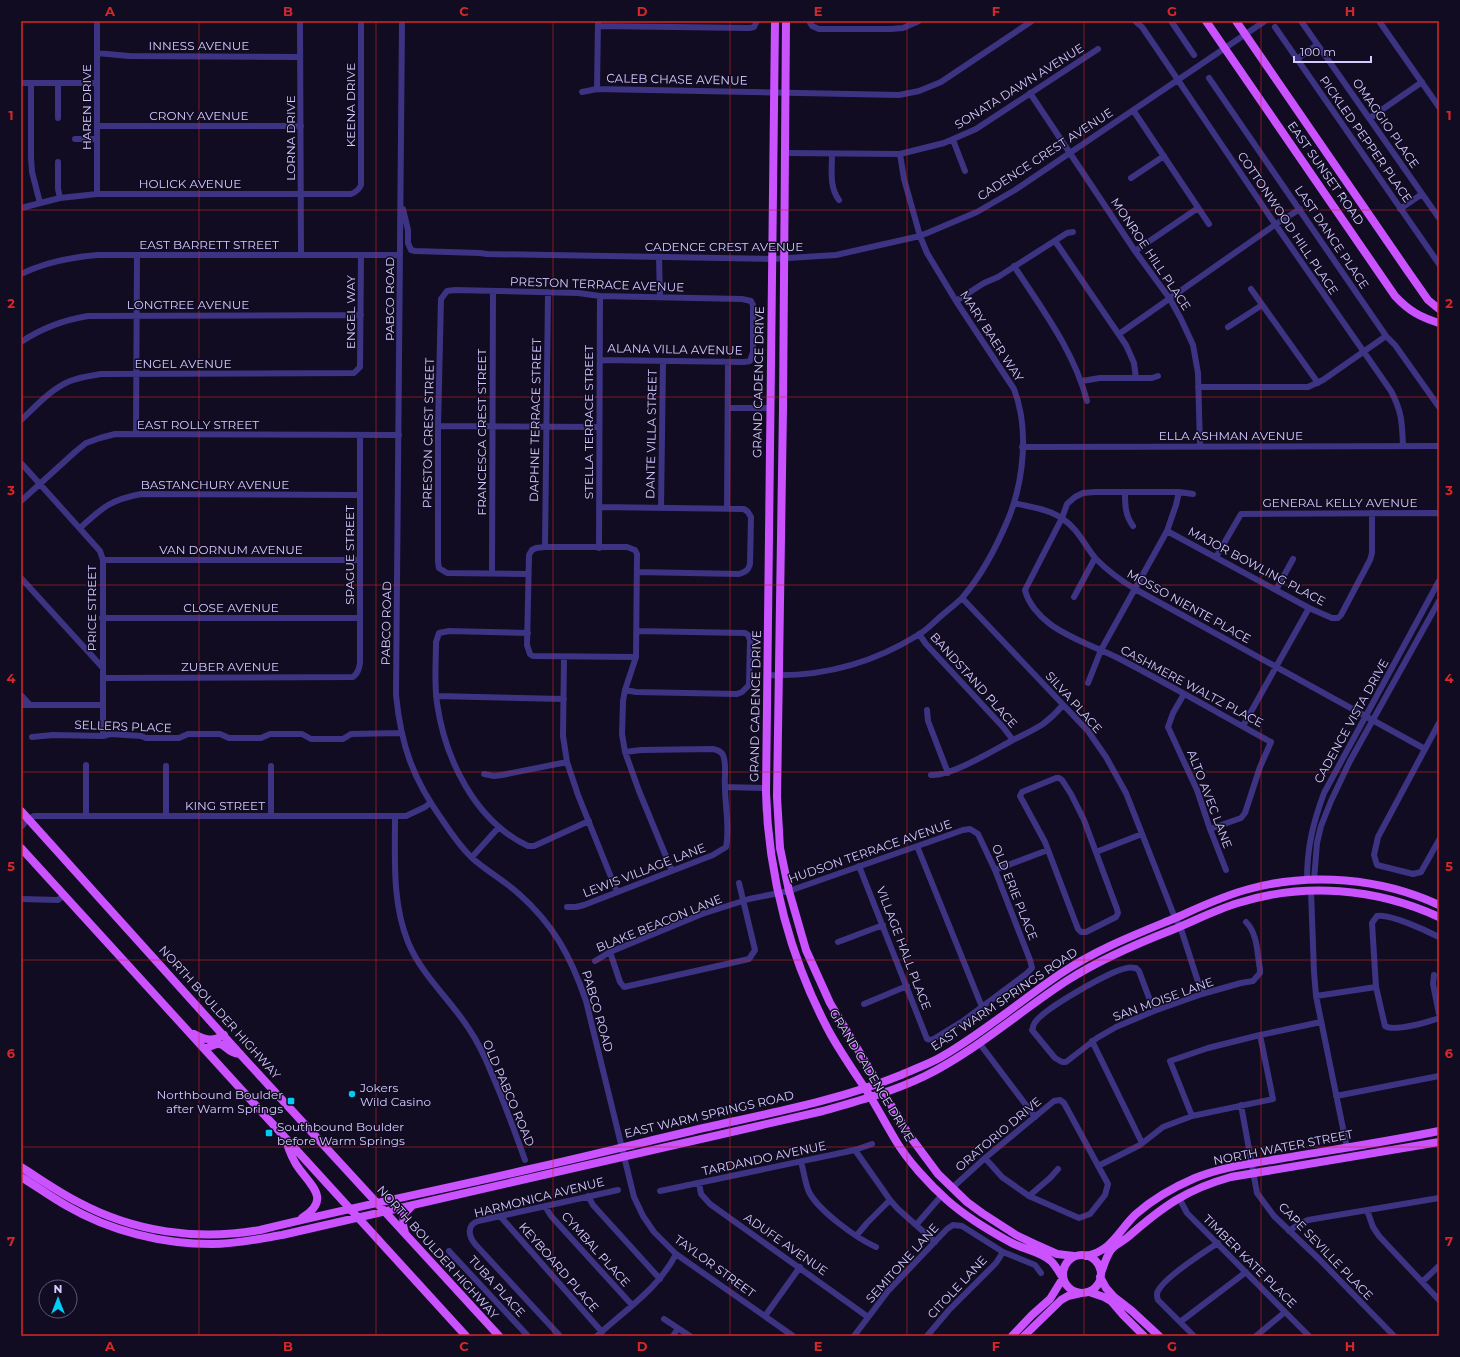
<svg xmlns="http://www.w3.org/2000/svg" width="1460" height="1357" font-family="Montserrat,sans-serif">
  <rect width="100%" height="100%" fill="#110c21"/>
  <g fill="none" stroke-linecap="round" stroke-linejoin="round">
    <path stroke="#3c3483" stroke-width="6" d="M300,21L301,255
      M402,21L396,695C401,746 413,779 443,821C451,833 460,846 471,857C486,871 504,880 519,894C554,925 571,957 586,1001L634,1197L643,1216L654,1232L676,1254L793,1336
      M809,21L812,26L819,29H891L903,28L919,21
      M1135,21L1142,27L1155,46L1273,221L1391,391C1402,412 1402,422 1403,446
      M1171,21L1194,55
      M1301,21L1439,218
      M1379,21L1439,107
      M598,26L749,28L754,27L757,21
      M1275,27L1439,264
      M97,53L129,56L300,57
      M1297,59L1317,45
      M1209,78L1386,336L1395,345L1439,407
      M21,83H97
      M31,83V158L32,172L40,203
      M597,89L598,21
      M582,92L597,89L899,95L919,91L941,82L1032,21
      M1030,93L1135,251L1170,299L1181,319L1193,345L1198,373L1200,446
      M1133,110L1209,224
      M58,118V83
      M1370,118L1422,82
      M97,126H301
      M75,139H97
      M953,140L965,171
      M785,153L900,154L944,143L976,129L1098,49
      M832,154C832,170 829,187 839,200
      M58,162V189L60,198
      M1131,178L1164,156
      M97,194V21
      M21,208L60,198L97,194H351C356,192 359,190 361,185V21
      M403,209L408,230V243L411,250L415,251L480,253L487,254L772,259L836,255L920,236L977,212L1015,190L1265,21
      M1400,209L1422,194
      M1055,241L1126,345L1134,363L1136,378
      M1135,251L1198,208
      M659,257L660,297
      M1014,266C1042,309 1074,351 1087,401
      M21,274C46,262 71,257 98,255H400
      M1251,289L1318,383
      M956,301L984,283L998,277L1067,233L1073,232
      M1228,327L1262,305
      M1119,334L1276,224L1300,209
      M21,342C42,328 63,320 88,316L361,315
      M1082,381L1100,378H1152L1158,376
      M1198,387H1308L1323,380L1386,336
      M728,408H770
      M21,420C36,406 51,389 70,381C80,377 90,376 101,374L354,373L360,367L361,255
      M438,426L599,427
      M136,434L137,255
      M1022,447L1439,446
      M21,463L100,551L103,560V736
      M1125,492C1125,505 1125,515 1133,526
      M1193,494L1179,492H1095L1083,493L1075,497L1067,504L1062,518L1025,590C1028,603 1039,616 1050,624C1070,639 1096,647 1118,658C1170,685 1220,714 1271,742L1260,767L1245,813L1241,818L1210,829
      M21,501L75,452L86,443L100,438L115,434L399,435
      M1014,503C1030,507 1049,509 1063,519C1078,529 1085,546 1096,559C1108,571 1120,580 1135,589L1425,749
      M599,507L744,509L748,512L751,517L750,564C748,571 745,572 739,574L637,572
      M661,508L663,361
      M727,508L728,362
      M80,528C103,507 110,500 141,494L360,495
      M1167,531L1309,608L1332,618H1338L1341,615L1370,560L1372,553V513
      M545,547L548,292
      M599,548L600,296
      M1216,557L1241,514L1437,513L1439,514
      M103,560H360
      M492,573L493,291
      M528,574L447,573L439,568L438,562V426L441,299L447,291L455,290L578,293L600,296L742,299L751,301L753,305V352L750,361L744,362L600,360
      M21,578L103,668
      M1276,590L1293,559
      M1074,597L1095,558
      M962,598L1088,731L1106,757L1126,793L1175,918L1180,926L1202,994
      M102,618H360
      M528,633L449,631L439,633L436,642C436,662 434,683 437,703C445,759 475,821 528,846H534L589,821
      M919,634L926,644L1003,727L1013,740
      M564,657L563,736L567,762L578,795L617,892
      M636,657L533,656L530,654L527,645L529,555L532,550L536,548L545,547H627L635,550L637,554L636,657L625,690L623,701L622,734L625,752L639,791L672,871
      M768,675C821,677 873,663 918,635C927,630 934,622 941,616C948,610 956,604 962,598C983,574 997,546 1009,517C1024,479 1029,428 1014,389L956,301L927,253L920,236L904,179L900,154
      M103,678L353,677C358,673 359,669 360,663V435
      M1088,683L1101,650L1167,531L1176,505L1179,492
      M625,690L636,692L737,694L742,692L749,685L750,640L748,635L745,633L637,631
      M1184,694L1173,713L1168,727L1197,790L1210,829L1226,870
      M21,695L30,705
      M436,696L564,699
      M21,705H103
      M927,710L928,721L948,773
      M1439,723L1378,837L1374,855L1377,865L1413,874L1421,872L1439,840
      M1243,726L1309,608
      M32,737L53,735L103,736L110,734L141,736L146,738H179L188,734H220L229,738H261L270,734H302L311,739H343L351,734L401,733
      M484,774L494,776L502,775L567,762
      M931,775C952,776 994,750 1013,740C1023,735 1034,730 1043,724C1051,718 1057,712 1063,705
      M1056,778H1059L1062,780L1071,794L1084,820L1117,909L1118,913L1116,917L1086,932H1081L1078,929L1045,842L1020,796L1022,792Z
      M725,787L766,788
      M86,816V765
      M166,816V766
      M271,816V766
      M395,816C395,858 392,903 408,942C422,976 450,999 469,1029C478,1042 485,1057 491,1072C504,1101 514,1130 525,1160
      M21,827L28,819L34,816H406L425,807L430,803
      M917,846L982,1007
      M1096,852L1142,834
      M472,857L499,827
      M995,870L1048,850
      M1307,880C1307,847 1313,823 1324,793L1439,581
      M1314,880L1317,843L1321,826L1331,801L1350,761L1439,601
      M1311,891L1314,972L1316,996L1347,1148
      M21,899L58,900L64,895
      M567,907H576L584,905L713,855L726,847C730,828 725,806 725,787C724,777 727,764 723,755C721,751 718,750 713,749L641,750L625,752
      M1439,937C1427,931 1389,913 1377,916L1372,923L1376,987L1385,1026C1393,1032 1429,1022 1439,1018
      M838,942L883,925
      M610,952L620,982L624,987L749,959L755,950L739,883
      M595,961L610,952L702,914L749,899L789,891L963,830L970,829L978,834L995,870L1030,960L1032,968L1026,974L963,1021L932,1040L927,1039L859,866
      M1434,975L1433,984L1439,1014
      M1316,996L1376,987
      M864,1004L907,986
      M1154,1011L1139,971L1136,968C1133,968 1130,967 1127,968C1110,971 1041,1010 1034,1024C1033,1026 1033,1028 1032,1030L1055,1058L1062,1062H1066L1097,1038L1116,1027L1154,1011L1202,994L1241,983L1253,981L1260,973V969C1257,954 1258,934 1246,922
      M1092,1041L1142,1143
      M980,1044L1035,1117
      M1336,1096L1439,1076
      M1241,1105L1257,1193L1274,1216L1319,1259L1394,1336
      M1192,1116L1170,1061L1208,1048L1260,1035L1321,1022
      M855,1150L890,1200L898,1209L935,1242
      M801,1162C804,1172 805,1183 809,1192C819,1211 856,1238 876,1247
      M1098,1166L1140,1145L1163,1127L1192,1116L1273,1099L1260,1035
      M699,1183L701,1194L710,1204L868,1317
      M952,1188L985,1158L1054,1101L1060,1100L1064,1103L1108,1184L1105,1195L1090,1214L1079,1218L1029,1196L1002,1177L985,1158
      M660,1191L855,1150L872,1144
      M588,1196L593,1205L660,1279
      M1029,1196L1050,1178L1058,1169
      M1179,1198L1187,1213L1309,1336
      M545,1206L551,1216L632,1305
      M1367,1210L1373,1227L1379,1236L1439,1300
      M500,1216L602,1332
      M916,1225L942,1195
      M1289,1231L1299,1224L1308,1220L1439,1198
      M857,1235L867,1223L890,1200
      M449,1251L528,1336
      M1422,1282L1439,1266
      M765,1316L800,1267
      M664,1319L690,1336
      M1180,1322L1246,1272
      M560,1336L475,1244C468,1235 467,1225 478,1221L618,1190
      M597,1336C625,1310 659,1288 676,1254
      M673,1336L678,1328
      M854,1336L888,1291L947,1229L953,1225L962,1226L1003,1252L1035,1265L1041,1273
      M927,1336L949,1310L996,1263L1003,1252
      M1194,1336L1158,1300C1157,1297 1156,1294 1158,1291C1164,1278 1204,1252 1218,1243
      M1256,1336L1285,1312"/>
    <path stroke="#ca52ff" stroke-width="8" d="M775,21L766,792C768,876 791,962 831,1035C843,1056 857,1076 870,1096C879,1111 887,1126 896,1141C908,1161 929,1184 947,1200C966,1217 988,1230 1010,1242C1022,1249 1040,1251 1051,1261C1056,1266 1059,1272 1063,1278L1050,1299L1032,1315L1012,1336
      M786,21L783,408L777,797L780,848L789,891L806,950L830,1003L909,1135L938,1174L967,1202L982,1213L1016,1235L1035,1244L1057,1254L1074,1256
      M1206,21L1395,296C1409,311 1420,317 1439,323
      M1236,21L1407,270L1428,300L1439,309
      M21,811L240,1054L499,1336
      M21,848L466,1336
      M194,1034C205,1040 213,1042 224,1035
      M205,1049C228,1036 221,1052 240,1054
      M286,1140C289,1151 293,1161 300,1170C315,1189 329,1201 302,1218
      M21,1167C40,1179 58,1192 78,1202C134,1232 197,1241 260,1230C349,1208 440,1190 530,1169C585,1157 640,1143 695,1130C764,1114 835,1102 901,1075C914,1069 929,1064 941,1057C983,1033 1020,1001 1060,974C1095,950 1134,935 1173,919C1198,908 1222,896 1249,889C1311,872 1381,878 1439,905
      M21,1177C36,1186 51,1197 67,1206C110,1231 162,1244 212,1244C236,1244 259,1239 282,1235L823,1111C858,1101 892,1092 925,1076C977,1050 1020,1011 1068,980C1101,959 1136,944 1172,930C1194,921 1215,910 1238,903C1304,882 1376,888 1439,917
      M405,1233L403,1225L404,1214L412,1206
      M1063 1274a19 19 0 1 1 38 0a19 19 0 1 1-38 0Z
      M1086,1256C1112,1251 1118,1231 1136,1214C1153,1199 1174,1187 1195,1178C1221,1167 1250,1164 1278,1159C1331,1150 1385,1142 1439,1131
      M1101,1273C1104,1265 1106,1257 1111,1250C1116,1244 1122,1242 1128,1237C1162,1207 1187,1189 1231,1177L1439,1142
      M1100,1277L1106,1288L1114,1297L1132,1311L1159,1336
      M1089,1292L1104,1297L1111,1301L1123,1315L1144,1336
      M1024,1336L1061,1300L1068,1296L1081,1293"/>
  </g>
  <path fill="none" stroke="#d62828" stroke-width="1" stroke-opacity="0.55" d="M199,21V1336M376,21V1336M553,21V1336M730,21V1336M907,21V1336M1084,21V1336M1261,21V1336M21,210H1439M21,397H1439M21,585H1439M21,772H1439M21,960H1439M21,1147H1439"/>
  <g fill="#00cdf6" stroke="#110c21" stroke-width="1.5">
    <circle cx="352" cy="1094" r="4"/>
    <rect x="287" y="1097" width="8" height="8" rx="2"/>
    <rect x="265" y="1129" width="8" height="8" rx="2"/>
  </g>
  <g text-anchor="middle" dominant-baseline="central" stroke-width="3" stroke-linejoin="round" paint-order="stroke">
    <g font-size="12" fill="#d5cbff" stroke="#110c21">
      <text x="199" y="45">INNESS AVENUE</text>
      <text transform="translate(677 79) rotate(1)">CALEB CHASE AVENUE</text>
      <text transform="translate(1019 86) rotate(-32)">SONATA DAWN AVENUE</text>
      <text transform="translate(350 105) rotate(-90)">KEENA DRIVE</text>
      <text transform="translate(86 107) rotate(-90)">HAREN DRIVE</text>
      <text x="199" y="115">CRONY AVENUE</text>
      <text transform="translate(1386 123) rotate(55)">OMAGGIO PLACE</text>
      <text transform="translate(290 138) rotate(-90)">LORNA DRIVE</text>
      <text transform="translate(1366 139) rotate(55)">PICKLED PEPPER PLACE</text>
      <text transform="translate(1045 154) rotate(-33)">CADENCE CREST AVENUE</text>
      <text transform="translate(1326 173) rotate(55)">EAST SUNSET ROAD</text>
      <text x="190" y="183">HOLICK AVENUE</text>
      <text transform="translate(1288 223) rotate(56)">COTTONWOOD HILL PLACE</text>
      <text transform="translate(1332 237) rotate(56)">LAST DANCE PLACE</text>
      <text x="209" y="244">EAST BARRETT STREET</text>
      <text x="724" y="246">CADENCE CREST AVENUE</text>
      <text transform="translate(1151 254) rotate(56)">MONROE HILL PLACE</text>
      <text transform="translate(597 284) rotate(2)">PRESTON TERRACE AVENUE</text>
      <text transform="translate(389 299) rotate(-90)">PABCO ROAD</text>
      <text x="188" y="304">LONGTREE AVENUE</text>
      <text transform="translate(350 312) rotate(-90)">ENGEL WAY</text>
      <text transform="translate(992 336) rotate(57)">MARY BAER WAY</text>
      <text transform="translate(675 349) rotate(1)">ALANA VILLA AVENUE</text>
      <text x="183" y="363">ENGEL AVENUE</text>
      <text transform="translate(758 382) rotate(-89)">GRAND CADENCE DRIVE</text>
      <text transform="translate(535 420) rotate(-89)">DAPHNE TERRACE STREET</text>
      <text transform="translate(588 422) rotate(-90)">STELLA TERRACE STREET</text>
      <text x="198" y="424">EAST ROLLY STREET</text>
      <text transform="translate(481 432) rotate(-90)">FRANCESCA CREST STREET</text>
      <text transform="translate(428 433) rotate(-89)">PRESTON CREST STREET</text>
      <text transform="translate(651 434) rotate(-89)">DANTE VILLA STREET</text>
      <text x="1231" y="435">ELLA ASHMAN AVENUE</text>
      <text x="215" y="484">BASTANCHURY AVENUE</text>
      <text x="1340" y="502">GENERAL KELLY AVENUE</text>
      <text x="231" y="549">VAN DORNUM AVENUE</text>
      <text transform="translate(349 555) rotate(-90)">SPAGUE STREET</text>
      <text transform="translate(1257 566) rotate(28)">MAJOR BOWLING PLACE</text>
      <text transform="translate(1189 606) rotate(29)">MOSSO NIENTE PLACE</text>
      <text x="231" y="607">CLOSE AVENUE</text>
      <text transform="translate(91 608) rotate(-90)">PRICE STREET</text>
      <text transform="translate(386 623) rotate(-89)">PABCO ROAD</text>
      <text x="230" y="666">ZUBER AVENUE</text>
      <text transform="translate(974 680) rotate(48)">BANDSTAND PLACE</text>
      <text transform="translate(1192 686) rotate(28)">CASHMERE WALTZ PLACE</text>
      <text transform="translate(1074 702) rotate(48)">SILVA PLACE</text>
      <text transform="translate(755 706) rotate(-89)">GRAND CADENCE DRIVE</text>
      <text transform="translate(1351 721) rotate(-61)">CADENCE VISTA DRIVE</text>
      <text transform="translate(123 726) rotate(2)">SELLERS PLACE</text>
      <text transform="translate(1210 799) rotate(69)">ALTO AVEC LANE</text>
      <text x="225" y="805">KING STREET</text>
      <text transform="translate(870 851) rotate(-19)">HUDSON TERRACE AVENUE</text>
      <text transform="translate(644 870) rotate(-21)">LEWIS VILLAGE LANE</text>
      <text transform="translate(1015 892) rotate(68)">OLD ERIE PLACE</text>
      <text transform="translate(659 923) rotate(-22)">BLAKE BEACON LANE</text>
      <text transform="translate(904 948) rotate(69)">VILLAGE HALL PLACE</text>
      <text transform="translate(1004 999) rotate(-34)">EAST WARM SPRINGS ROAD</text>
      <text transform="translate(1163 999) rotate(-20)">SAN MOISE LANE</text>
      <text transform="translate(598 1011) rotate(74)">PABCO ROAD</text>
      <text transform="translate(220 1012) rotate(48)">NORTH BOULDER HIGHWAY</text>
      <text transform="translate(872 1075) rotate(59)">GRAND CADENCE DRIVE</text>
      <text transform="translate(509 1093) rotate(67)">OLD PABCO ROAD</text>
      <text transform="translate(709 1114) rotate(-13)">EAST WARM SPRINGS ROAD</text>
      <text transform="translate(998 1134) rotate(-40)">ORATORIO DRIVE</text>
      <text transform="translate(1283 1147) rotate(-11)">NORTH WATER STREET</text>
      <text transform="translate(764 1158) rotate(-12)">TARDANDO AVENUE</text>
      <text transform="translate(539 1197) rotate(-14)">HARMONICA AVENUE</text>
      <text transform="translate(786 1244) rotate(35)">ADUFE AVENUE</text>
      <text transform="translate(596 1249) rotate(48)">CYMBAL PLACE</text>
      <text transform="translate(1326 1251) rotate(46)">CAPE SEVILLE PLACE</text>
      <text transform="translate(438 1252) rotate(48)">NORTH BOULDER HIGHWAY</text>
      <text transform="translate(1250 1261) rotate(45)">TIMBER KATE PLACE</text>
      <text transform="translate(902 1263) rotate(-48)">SEMITONE LANE</text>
      <text transform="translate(715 1266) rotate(36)">TAYLOR STREET</text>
      <text transform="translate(559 1267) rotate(49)">KEYBOARD PLACE</text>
      <text transform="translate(497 1286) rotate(48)">TUBA PLACE</text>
      <text transform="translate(957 1287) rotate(-47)">CITOLE LANE</text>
    </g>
    <g font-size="12" fill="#d5cbff" stroke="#110c21" text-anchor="start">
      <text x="360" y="1087">Jokers<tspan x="360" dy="14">Wild Casino</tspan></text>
      <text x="283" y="1094" text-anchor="end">Northbound Boulder<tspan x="283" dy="14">after Warm Springs</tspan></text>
      <text x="277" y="1126">Southbound Boulder<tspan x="277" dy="14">before Warm Springs</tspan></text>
    </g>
  </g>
  <rect width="1460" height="1357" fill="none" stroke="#110c21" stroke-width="44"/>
  <g transform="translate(58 1299)"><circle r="19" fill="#110c21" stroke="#5f587a"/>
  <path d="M0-3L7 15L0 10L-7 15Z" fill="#00cdf6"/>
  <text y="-6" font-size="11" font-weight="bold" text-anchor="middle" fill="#d5cbff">N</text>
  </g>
  <path d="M1294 56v6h77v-6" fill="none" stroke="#d5cbff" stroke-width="2"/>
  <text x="1300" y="56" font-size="12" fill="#d5cbff" stroke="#110c21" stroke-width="3" paint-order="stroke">100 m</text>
  <rect x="22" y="22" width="1416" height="1313" fill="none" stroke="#d62828" stroke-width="1.5"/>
  <g font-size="13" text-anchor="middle" font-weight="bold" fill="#d62828">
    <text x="110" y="16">A</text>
    <text x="288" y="16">B</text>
    <text x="464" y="16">C</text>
    <text x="642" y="16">D</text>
    <text x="818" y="16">E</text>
    <text x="996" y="16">F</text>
    <text x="1172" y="16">G</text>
    <text x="1350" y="16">H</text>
    <text x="11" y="120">1</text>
    <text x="1449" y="120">1</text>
    <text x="11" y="308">2</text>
    <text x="1449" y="308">2</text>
    <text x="11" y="495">3</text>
    <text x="1449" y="495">3</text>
    <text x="11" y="683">4</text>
    <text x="1449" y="683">4</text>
    <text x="11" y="871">5</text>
    <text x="1449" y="871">5</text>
    <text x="11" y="1058">6</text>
    <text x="1449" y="1058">6</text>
    <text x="11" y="1246">7</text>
    <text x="1449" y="1246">7</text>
    <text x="110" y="1351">A</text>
    <text x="288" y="1351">B</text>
    <text x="464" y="1351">C</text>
    <text x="642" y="1351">D</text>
    <text x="818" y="1351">E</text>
    <text x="996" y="1351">F</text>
    <text x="1172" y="1351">G</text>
    <text x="1350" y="1351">H</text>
  </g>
</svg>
